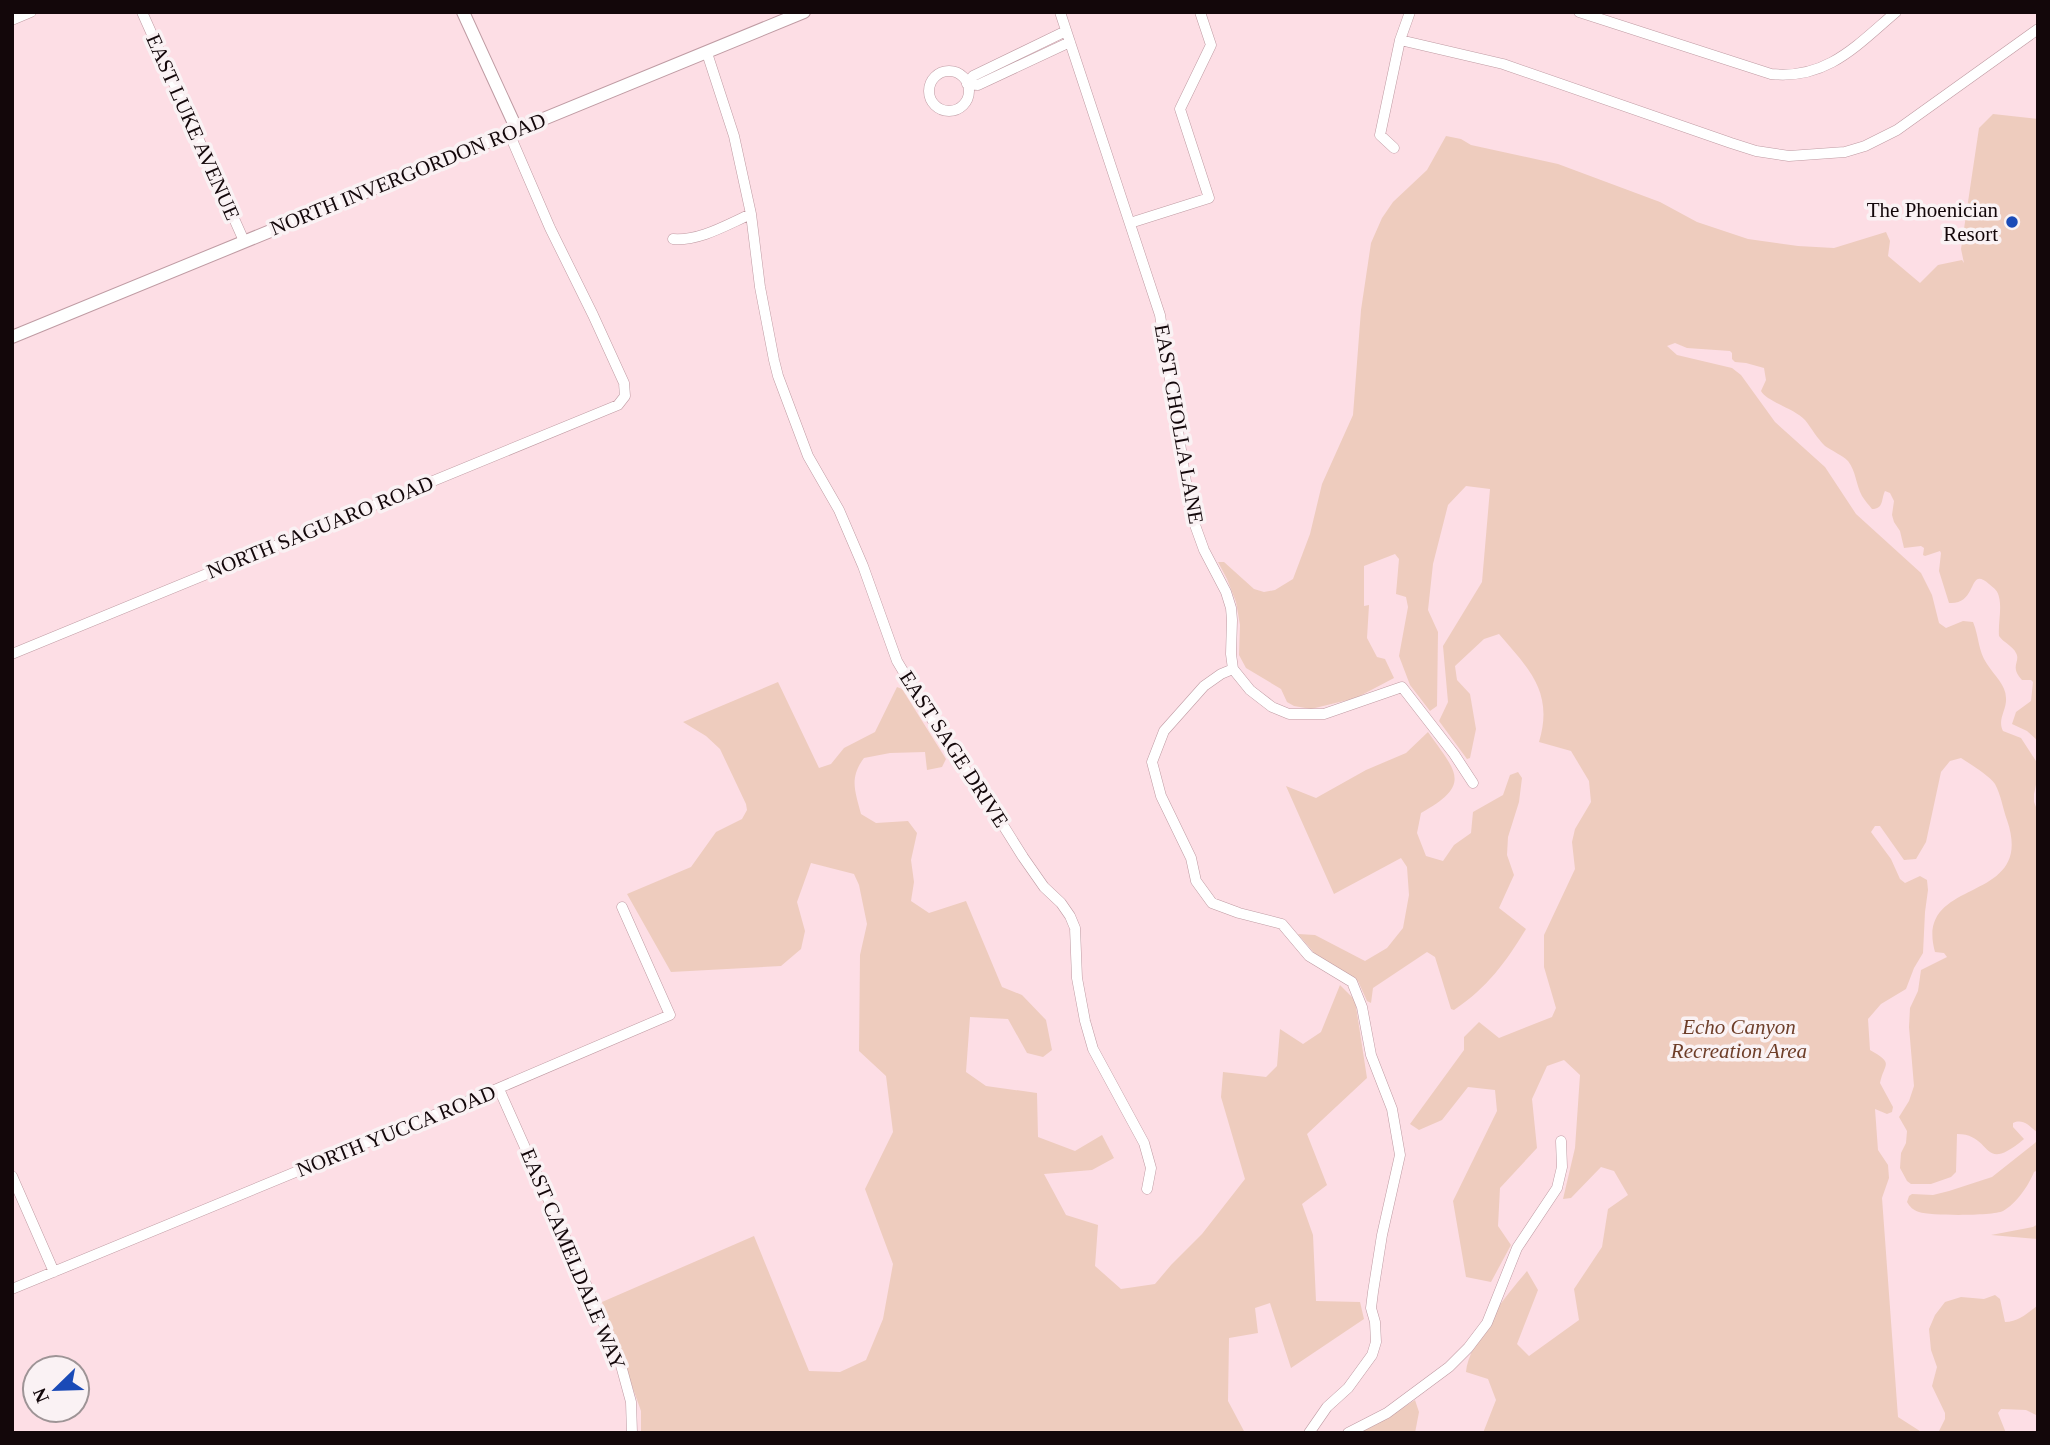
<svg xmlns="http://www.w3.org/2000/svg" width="2050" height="1445" font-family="'Times New Roman',serif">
  <rect width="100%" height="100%" fill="#fddee5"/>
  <path fill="#eeccbe" d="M1993,114L2038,119V741L2027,731L2012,724L2016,712L2031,701L2033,682L2031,680H2022C2009,666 2021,662 2016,653C2013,646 2004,643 1999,636C1998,623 2002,609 1999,597C1998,591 1994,588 1989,584C1967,565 1979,605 1949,603L1939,571L1941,553L1940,551L1925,556L1923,555L1924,548L1921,546L1904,548L1900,531L1894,522L1892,515L1894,501L1890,493L1885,491C1881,499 1884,509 1872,509C1869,505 1865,501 1862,496C1856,485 1856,471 1848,461C1842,455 1832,451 1825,446C1817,438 1812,429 1805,420C1795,409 1766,401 1761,391L1766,380L1764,368L1746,363L1735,362L1732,359V353L1730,351L1687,348L1675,343L1667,346L1677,355L1732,368L1741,375L1775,422L1825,467L1856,514L1921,573L1932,595L1939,623L1946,628L1963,621L1973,622C1979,636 1978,651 1987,664C1994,675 2006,685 2006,698C2007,710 1997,719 2003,731L2021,738L2036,761L2037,780L2034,794V802L2038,812V1133C2030,1127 2024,1118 2013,1123V1127L2024,1139C1980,1176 1994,1134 1957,1134L1956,1172L1951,1177L1931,1184H1911L1907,1181L1900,1168L1901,1153L1906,1143L1907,1131L1899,1117L1909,1101L1914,1086L1909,1027L1910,1008L1918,991L1921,970L1947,957L1944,953L1935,952C1913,874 2037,907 2007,820C2003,809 2001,795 1995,784C1990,776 1970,764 1961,758L1950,761L1941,772L1926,842L1916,859L1904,860L1880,826H1875L1871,832L1891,859L1900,879L1905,883L1920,876L1927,880L1928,890L1925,912L1923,953L1914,968L1906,989L1881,1004L1868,1019L1870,1050C1895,1064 1884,1063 1880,1083L1893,1107L1892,1112L1887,1114L1875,1109L1878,1150L1888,1165L1889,1178L1882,1198L1898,1417L1923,1433H1483L1496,1400L1488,1379L1466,1372C1469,1342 1507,1294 1527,1271L1538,1290L1517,1344L1529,1356L1579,1320L1574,1289L1602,1247L1608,1209L1628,1195L1614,1171L1601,1167L1571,1198L1563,1199L1575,1148L1580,1075L1564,1060L1547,1066L1532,1099L1537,1148L1500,1188L1498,1226L1511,1245L1491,1282L1466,1277L1453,1201L1497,1111L1495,1090L1468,1087L1442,1120L1419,1130L1410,1124L1464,1050V1037L1479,1022L1499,1038L1552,1017L1556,1008L1544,967V935L1575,869L1572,842L1575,829L1591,802L1589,781L1571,751L1539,742C1554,692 1529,669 1499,634L1484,639L1455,666L1457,680L1470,694L1476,729L1470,758L1467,759L1439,721L1448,702L1443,646L1482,582L1490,489L1466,486L1448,505L1433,564L1428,610L1438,632L1437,706L1430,711L1410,685L1399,656L1408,607L1406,597L1396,594L1399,559L1395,554L1364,566V606L1369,605L1367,638L1377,657L1385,659L1394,678L1356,698L1311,709L1294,706L1287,702L1281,689L1246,668L1239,655L1240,625L1236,602L1227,579L1218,562H1224L1254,589L1264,592L1275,590L1293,579L1310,534L1322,484L1353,415L1361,310L1371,243L1382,218L1393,202L1427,170L1446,136L1461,139L1471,145L1558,164L1660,202L1697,222L1748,239L1798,246L1834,248L1886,232L1890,241L1888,256L1920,283L1938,265L1962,260L1964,263L1961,249L1979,128Z
    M778,682L819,768L831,764L844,748L875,732L897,687L902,689L946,759L942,767L927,770L925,752L890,753L864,758C849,778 855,791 861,814L876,823L908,821L917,833L911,860L914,882L911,901L929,913L966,901L1002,987L1022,995L1046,1020L1052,1050L1043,1057L1027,1053L1008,1019L970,1017L966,1072L986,1086L1037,1093L1038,1137L1075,1151L1102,1135L1114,1158L1092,1170L1044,1174L1066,1215L1098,1225L1095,1266L1121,1289L1155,1284L1171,1265L1202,1234L1245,1179L1221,1097L1223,1072L1266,1077L1277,1066L1280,1029L1303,1044L1321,1032L1340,985L1355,1000L1367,1078L1307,1134L1327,1185L1302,1204L1313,1235L1316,1301L1360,1302L1364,1319L1291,1368L1270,1303L1255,1308L1258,1333L1229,1338L1228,1401L1245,1433H641V1411L602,1302L754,1236L809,1371L840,1372L866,1360L883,1319L893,1264L865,1189L893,1132L886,1076L859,1051L860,955L867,924L859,885L854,874L811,863L797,902L805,931L801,949L781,966L671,972L627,894L691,867L716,832L742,819L747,810L746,804L720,749L706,736L683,722Z
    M1428,732C1456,772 1473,784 1421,813L1417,833L1426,856L1443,861L1454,845L1471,833L1473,812L1503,795L1510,775L1518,772L1522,778L1519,802L1508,837L1507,855L1514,875L1499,908L1526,929C1506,962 1487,988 1454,1010L1451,1009L1435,957L1427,952L1373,988L1371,1003L1367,1001L1358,981L1315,954L1298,934L1315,935L1365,961L1387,948L1403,928L1409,895L1407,867L1401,858L1334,894L1286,786L1316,798L1366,770L1406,753Z
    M2038,1139V1170L2034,1172C2029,1185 2016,1204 2003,1211C1993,1216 1931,1216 1919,1212C1913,1210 1910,1207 1907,1202L1909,1196L1912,1194L1933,1195L1949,1191L1992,1177L2035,1143Z
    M2038,1224V1239L1991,1235L2033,1227Z
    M1995,1295L2000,1299L2005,1322C2018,1322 2028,1313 2038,1305V1416L2026,1410L2001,1409L1998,1413L2006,1433H1938L1945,1419V1413L1932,1386L1937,1367L1931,1350L1929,1329L1935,1315L1945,1302L1961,1297L1984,1299Z
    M1415,1400L1419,1412L1415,1433H1359L1377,1424Z"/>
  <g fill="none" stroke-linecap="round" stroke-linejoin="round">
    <defs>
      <path id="minor" d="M142,12L244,241
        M1060,12L1160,315L1191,514L1204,550L1226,592L1231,608L1232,620L1231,654L1233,669L1250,690L1272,707L1289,714H1324L1402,687L1454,754L1473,783
        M1579,12L1771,74C1827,80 1857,45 1896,12
        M12,20L31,12
        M1066,31L973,76L967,84L978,85L1070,42
        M1400,40L1503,64L1731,143L1756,151L1789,156L1845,152L1865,146L1897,130L2038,29
        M707,53L734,136L751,214L760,287L774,360L778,376L808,456L839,510L863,566L897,661L949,748L986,798L1023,857L1044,887L1061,903L1070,916L1075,928L1077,978L1085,1021L1093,1049L1144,1143L1151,1168L1147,1189
        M929 91a20 20 0 1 1 40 0a20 20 0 1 1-40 0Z
        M1394,148L1380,135L1400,40L1410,12
        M1130,223L1209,198L1180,109L1211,45L1200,12
        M673,239C700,241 726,225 751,214
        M12,654L618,405L625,396L624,383L593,315L550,228L509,133
        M1233,669L1221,674L1204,686L1164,731L1152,762L1161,796L1191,858L1196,881L1212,903L1239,913L1282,924L1309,956L1352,982L1362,1007L1371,1055L1392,1109L1400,1155L1382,1235L1373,1292L1371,1308L1375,1322L1376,1342L1372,1355L1348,1388L1327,1407L1309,1433
        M499,1089L619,1358L631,1402L632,1433
        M12,1176L54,1272
        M12,1289L492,1091L670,1015L622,907
        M1348,1433L1387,1413L1449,1367L1468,1348L1487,1323L1517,1248L1557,1188L1562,1167L1561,1141"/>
      <path id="tertiary" d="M463,12L517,130
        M12,337L804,12"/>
    </defs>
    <use href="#minor" stroke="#bf9ba3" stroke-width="11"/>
    <use href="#tertiary" stroke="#bf9ba3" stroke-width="14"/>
    <use href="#minor" stroke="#fff" stroke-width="10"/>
    <use href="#tertiary" stroke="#fff" stroke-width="12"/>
  </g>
  <circle fill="#1a4ab7" stroke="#faf2f4" stroke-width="2.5" cx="2012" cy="222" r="7"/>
  <g text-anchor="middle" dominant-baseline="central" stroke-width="7" stroke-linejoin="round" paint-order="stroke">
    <g font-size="21" fill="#13070a" stroke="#faf2f4">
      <text transform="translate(193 127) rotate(66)">EAST LUKE AVENUE</text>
      <text transform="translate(408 174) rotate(-22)">NORTH INVERGORDON ROAD</text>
      <text transform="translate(1179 424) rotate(80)">EAST CHOLLA LANE</text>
      <text transform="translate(320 527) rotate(-22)">NORTH SAGUARO ROAD</text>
      <text transform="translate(954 749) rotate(57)">EAST SAGE DRIVE</text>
      <text transform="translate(396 1131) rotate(-22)">NORTH YUCCA ROAD</text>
      <text transform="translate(573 1259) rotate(67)">EAST CAMELDALE WAY</text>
    </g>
    <g font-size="21" fill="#13070a" stroke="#faf2f4" text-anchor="end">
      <text x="1998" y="210">The Phoenician<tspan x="1998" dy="24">Resort</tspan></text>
    </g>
    <g font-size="21" font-style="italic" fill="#6e3e29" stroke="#faf2f4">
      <text x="1739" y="1027">Echo Canyon<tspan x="1739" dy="24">Recreation Area</tspan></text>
    </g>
  </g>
  <rect width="2050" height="1445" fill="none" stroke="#13070a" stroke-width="28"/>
  <g transform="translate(56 1389) rotate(247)"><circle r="33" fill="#faf2f4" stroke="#9e9496" stroke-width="2"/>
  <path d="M0-5L12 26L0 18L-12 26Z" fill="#1a4ab7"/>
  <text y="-10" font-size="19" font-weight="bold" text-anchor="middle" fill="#13070a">N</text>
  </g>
</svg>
